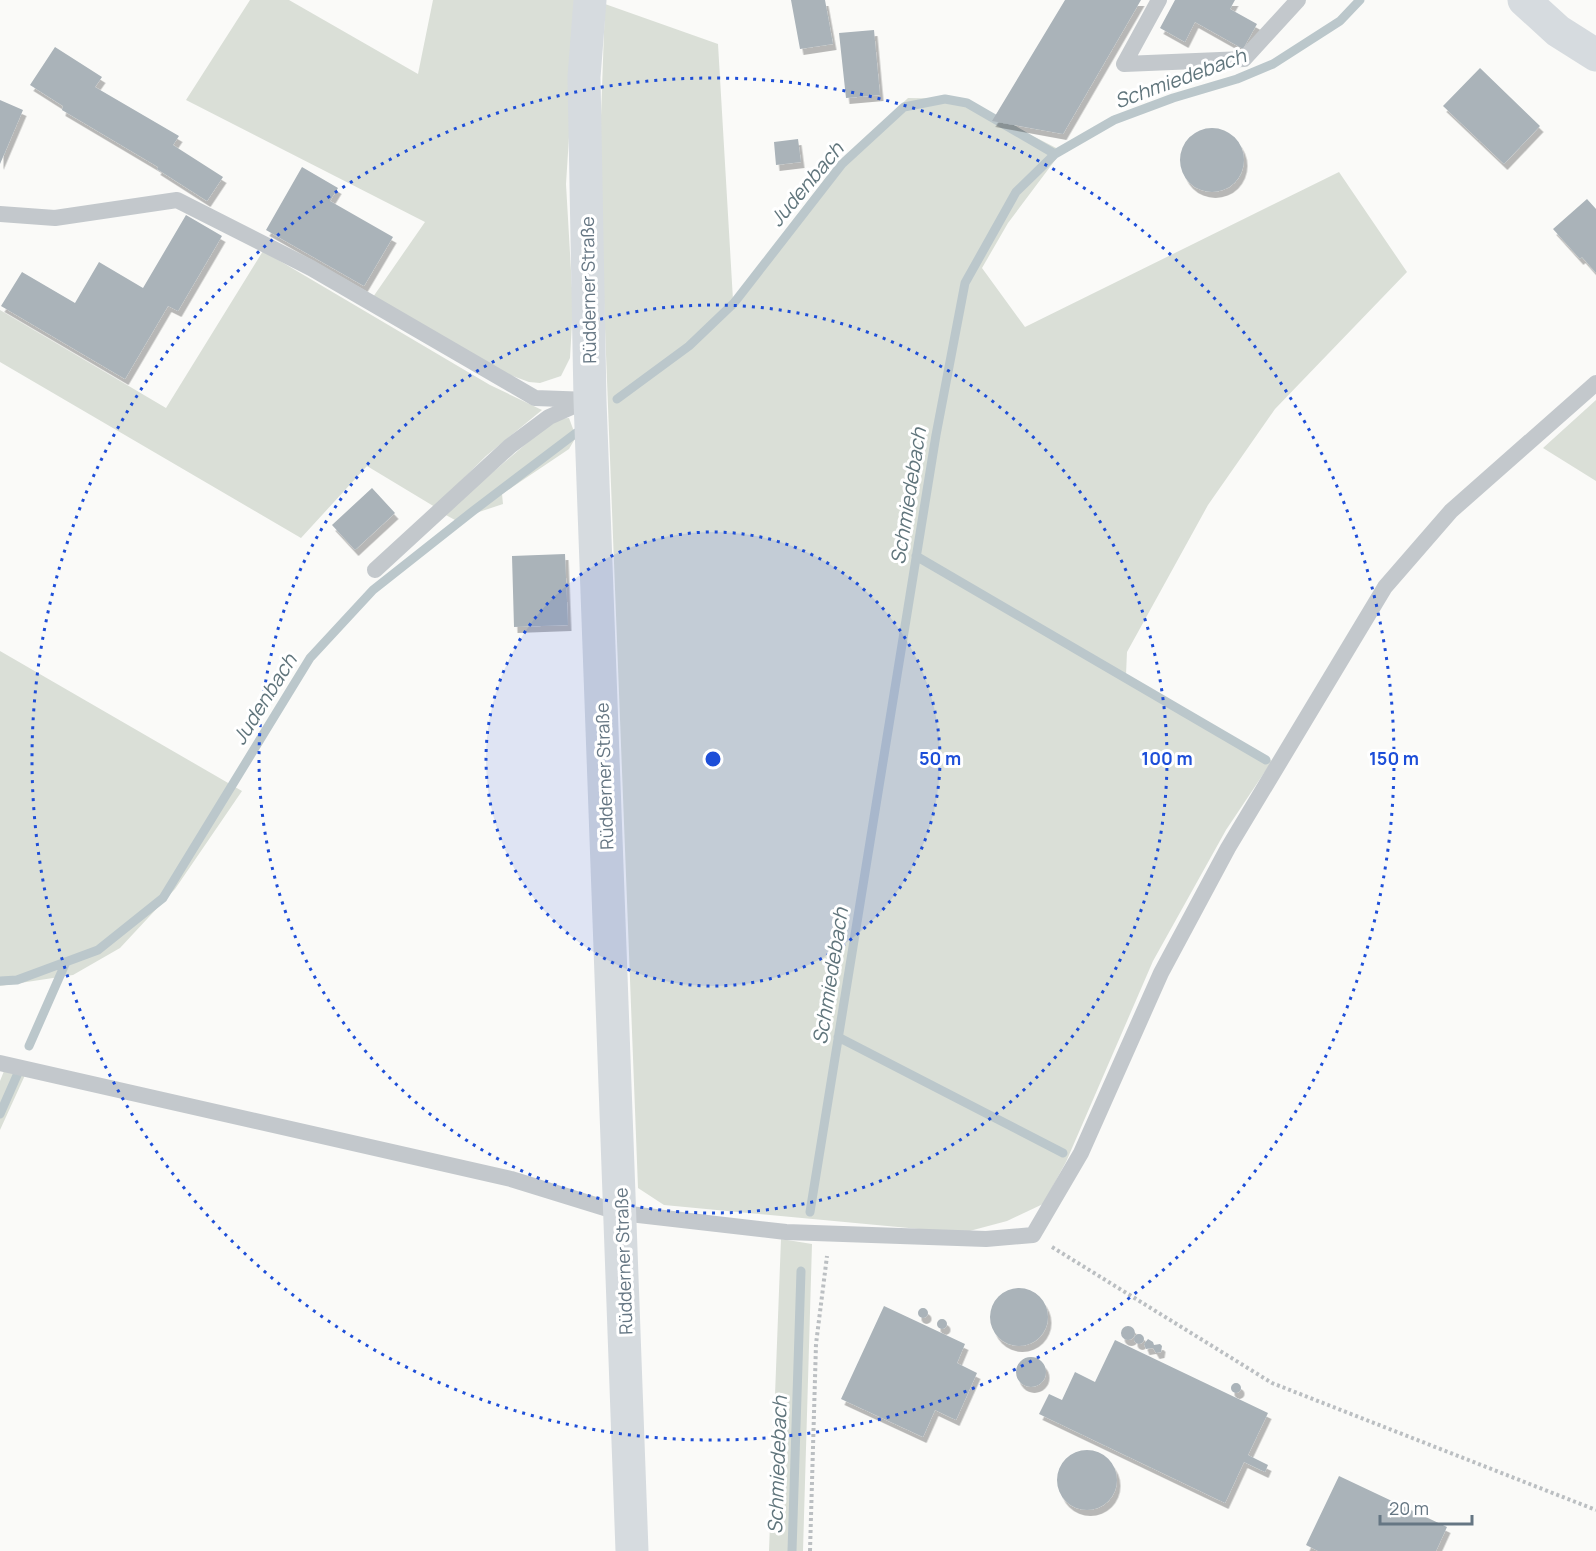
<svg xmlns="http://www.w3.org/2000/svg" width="1596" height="1551" font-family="Manrope,sans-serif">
  <defs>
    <filter id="shadow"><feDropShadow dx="3.5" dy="6" stdDeviation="0" flood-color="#0004"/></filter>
  </defs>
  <rect width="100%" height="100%" fill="#fafaf8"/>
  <path fill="#dadfd7" d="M250,0H289L418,74L433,0H579L575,43L566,184L573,305L570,358L561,376L540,383L529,382L497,370L373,297L425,222L186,100Z
    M605,4L718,44L733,300L831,171L908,98L961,99L1062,151L1008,223L982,268L1025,327L1339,172L1407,272L1275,409L1208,505L1127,652L1126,675L1272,761L1226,830L1153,961L1066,1162L1043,1204L1007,1221L962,1233L664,1205L638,1188L599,172Z
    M263,251L490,385L542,410L486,456L435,507L367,466L301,538L0,362V310L166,408Z
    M1596,400V481L1543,448Z
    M569,418L576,437L569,449L502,494L503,504L455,520L444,514L555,419Z
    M0,651L242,791L175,889L120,948L73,975L0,986Z
    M4,1071L26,1073L0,1130V1081Z
    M781,1239L812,1244L803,1551H769Z"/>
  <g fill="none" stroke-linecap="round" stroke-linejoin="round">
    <path stroke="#bbc7cb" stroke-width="9" d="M617,399L689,346L734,303L842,164L904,107L945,99L967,103L1055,154
      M916,556L1266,760
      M0,981L17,980L98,950L163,898L310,658L373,590L473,511L576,433
      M838,1037L1063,1153
      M29,1046L66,962
      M0,1114L18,1073
      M810,1212L936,435L965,283L1016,192L1055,154L1114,120L1173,98L1237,79L1273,64L1340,21L1360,0
      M792,1551L801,1271"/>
  </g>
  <path fill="#aab3b9" filter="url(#shadow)" d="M791,0H825L833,44L800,49Z
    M1065,0H1141L1063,134L992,121Z
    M1175,0H1235L1230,9L1257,24L1243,49L1195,22L1185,42L1160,28Z
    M874,30L880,95L846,98L839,33Z
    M55,47L102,77L95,87L179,136L173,145L223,177L207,201L157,169L158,167L62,110L63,106L30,85Z
    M1480,68L1540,126L1504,164L1443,106Z
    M0,100L23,110L0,164Z
    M1180 160a32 32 0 1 1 64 0a32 32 0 1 1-64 0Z
    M798,139L801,162L776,165L774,142Z
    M302,167L338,188L330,201L393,237L364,286L266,230Z
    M1587,199L1596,209V273L1582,257L1580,259L1553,229Z
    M186,215L222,236L178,311L168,306L125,379L1,306L22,272L75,303L99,262L143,288Z
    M372,488L395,513L355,550L332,525Z
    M565,554L568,625L514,627L512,556Z
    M990 1317a29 29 0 1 1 58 0a29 29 0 1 1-58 0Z
    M884,1306L965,1344L957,1363L977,1373L956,1420L935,1410L923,1437L841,1399Z
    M918 1313a5 5 0 1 1 10 0a5 5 0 1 1-10 0Z
    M937 1324a5 5 0 1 1 10 0a5 5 0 1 1-10 0Z
    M1121 1333a7 7 0 1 1 14 0a7 7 0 1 1-14 0Z
    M1134 1339a5 5 0 1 1 10 0a5 5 0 1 1-10 0Z
    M1148,1339L1153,1342L1154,1345L1160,1344L1162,1346L1161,1352L1156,1353L1153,1348L1146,1349L1144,1344Z
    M1115,1340L1268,1413L1248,1455L1268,1465L1265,1472L1244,1462L1225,1503L1039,1414L1049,1394L1062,1400L1075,1372L1095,1382Z
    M1016 1372a15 15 0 1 1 30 0a15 15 0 1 1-30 0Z
    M1231 1388a5 5 0 1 1 10 0a5 5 0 1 1-10 0Z
    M1057 1480a30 30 0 1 1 60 0a30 30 0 1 1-60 0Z
    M1339,1476L1447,1527L1436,1551H1318L1306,1545Z"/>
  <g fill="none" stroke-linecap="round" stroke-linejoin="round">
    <path stroke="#bbbfc2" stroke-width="4" stroke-dasharray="3 3" stroke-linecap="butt" d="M1052,1247L1272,1383L1596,1510
      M810,1551L816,1344L827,1256"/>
    <path stroke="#c3c8cc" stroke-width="16" d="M1159,0L1124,64L1244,59L1298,0
      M0,214L55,218L177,200L311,268L535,398L590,400
      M375,570L510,446L549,417L583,402
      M0,1063L511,1179L621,1213L786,1232L986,1239L1033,1235L1081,1153L1161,973L1228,848L1385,587L1451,511L1596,383"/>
    <path stroke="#d6dbdf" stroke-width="33" d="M590,0L584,77L590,400L632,1551
      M1524,0L1558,31L1596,55"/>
  </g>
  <circle cx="713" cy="759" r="227" fill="#1d4ed8" fill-opacity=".12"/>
  <g fill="none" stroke="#1d4ed8" stroke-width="3" stroke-dasharray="3 6">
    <circle cx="713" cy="759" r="227"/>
    <circle cx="713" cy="759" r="454"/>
    <circle cx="713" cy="759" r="681"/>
  </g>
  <g text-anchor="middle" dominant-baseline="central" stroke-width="6" stroke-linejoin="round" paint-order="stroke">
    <g font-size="18" fill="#657683" stroke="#fff">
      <text transform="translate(588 290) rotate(-91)">Rüdderner Straße</text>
      <text transform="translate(604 776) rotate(-92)">Rüdderner Straße</text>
      <text transform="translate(623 1261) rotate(-92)">Rüdderner Straße</text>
    </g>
    <g font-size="20" font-style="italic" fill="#60757c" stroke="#fff">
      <text transform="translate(1180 78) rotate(-20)">Schmiedebach</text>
      <text transform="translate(806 184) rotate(-50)">Judenbach</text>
      <text transform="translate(908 496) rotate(-81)">Schmiedebach</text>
      <text transform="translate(264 699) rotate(-58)">Judenbach</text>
      <text transform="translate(830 976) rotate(-81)">Schmiedebach</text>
      <text transform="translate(777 1465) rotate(-88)">Schmiedebach</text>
    </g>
  </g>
  <circle cx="713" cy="759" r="9" fill="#1d4ed8" stroke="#fff" stroke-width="3"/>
  <g font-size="18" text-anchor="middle" font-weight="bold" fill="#1d4ed8" stroke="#fff" stroke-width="6" stroke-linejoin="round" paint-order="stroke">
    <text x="940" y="765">50 m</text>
    <text x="1167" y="765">100 m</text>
    <text x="1394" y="765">150 m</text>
  </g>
  <path d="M1380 1515v9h92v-9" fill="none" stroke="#657683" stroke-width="3"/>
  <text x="1389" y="1515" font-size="18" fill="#657683" stroke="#ffffff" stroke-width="4.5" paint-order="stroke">20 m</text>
</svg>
